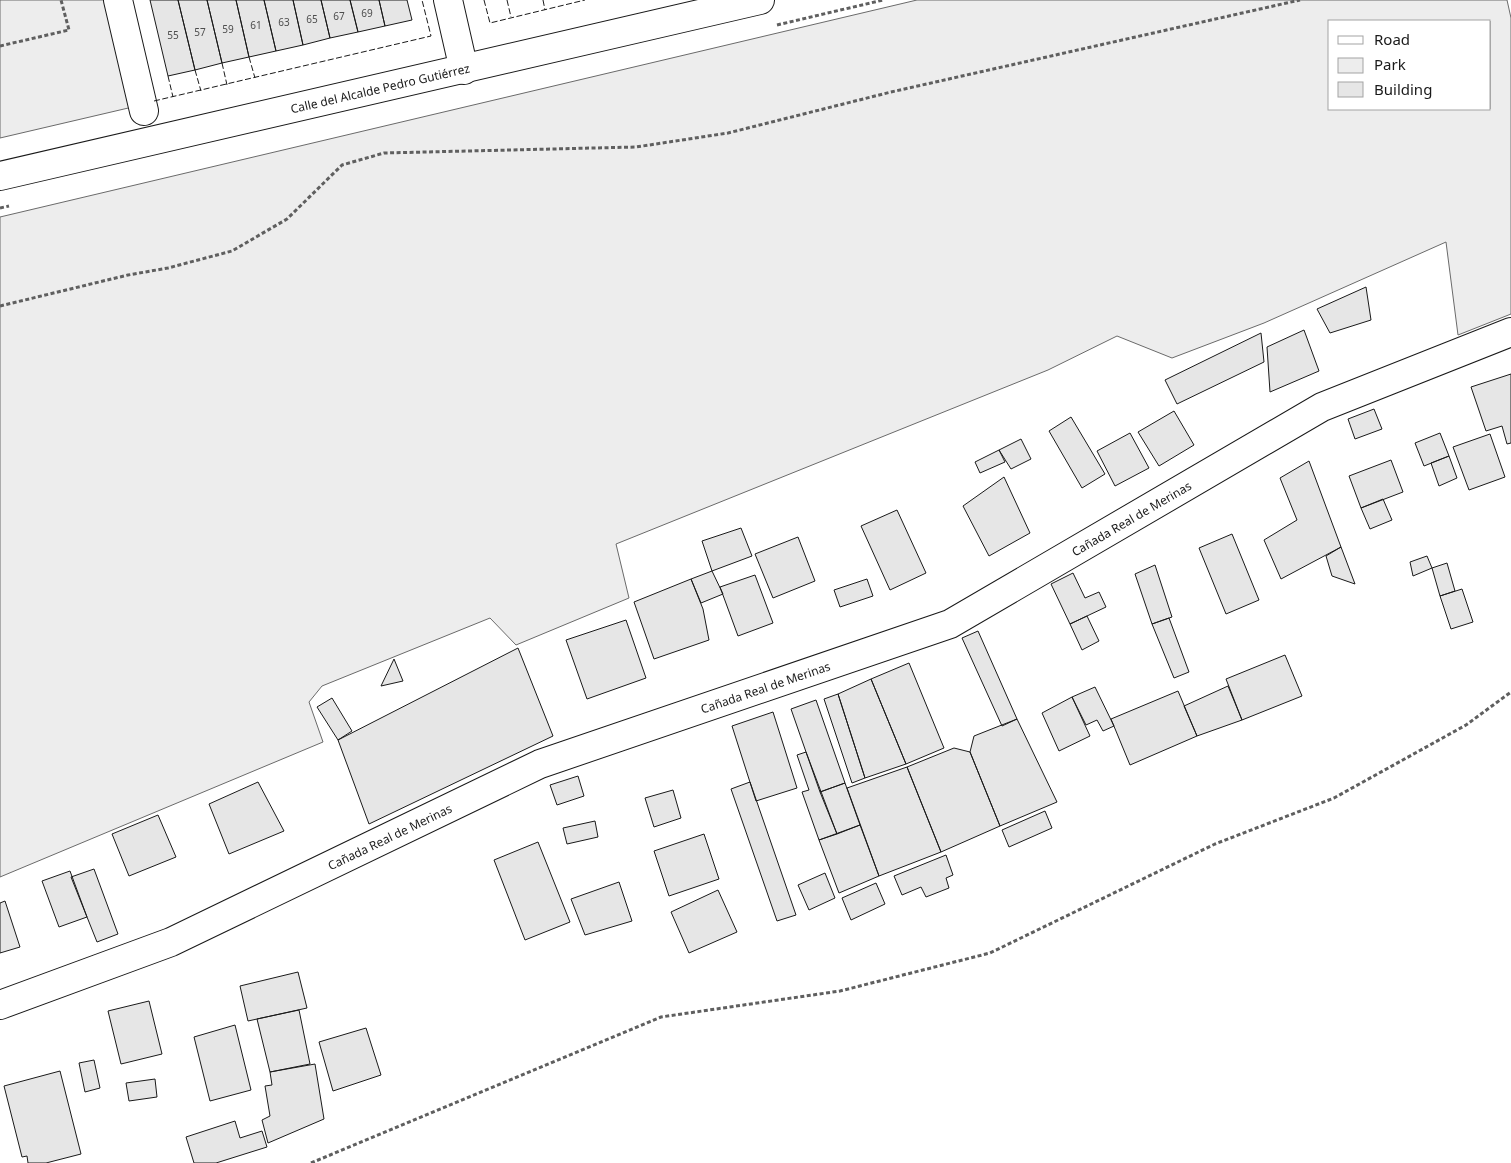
<svg xmlns="http://www.w3.org/2000/svg" width="1511" height="1163" font-family="'Noto Sans',sans-serif">
  <rect width="100%" height="100%" fill="#fff"/>
  <path fill="#ededed" stroke="#6a6a6a" fill-rule="evenodd" d="M0,0H130L154,102L0,138Z
    M917,0H1507L1511,18V314L1458,335L1446,242L1264,323L1172,358L1117,336L1048,370L616,544L629,598L516,645L490,618L322,686L309,702L323,742L0,877V217ZM1330,21H1490V109H1330Z"/>
  <path fill="#e6e6e6" stroke="#1a1a1a" d="M150,0H178L195,70L168,76Z
    M178,0H207L222,63L195,70Z
    M207,0H236L249,57L222,63Z
    M236,0H264L276,51L249,57Z
    M264,0H293L303,45L276,51Z
    M293,0H321L330,38L303,45Z
    M321,0H350L358,32L330,38Z
    M350,0H379L385,26L358,32Z
    M379,0H407L412,20L385,26Z
    M1366,287L1371,320L1330,333L1317,309Z
    M1304,330L1319,371L1270,392L1267,347Z
    M1261,333L1264,362L1177,404L1165,380Z
    M1511,374V443L1507,444L1502,426L1486,431L1471,387Z
    M1374,409L1382,429L1355,439L1348,419Z
    M1174,411L1194,445L1159,466L1138,432Z
    M1071,417L1105,474L1082,488L1049,431Z
    M1130,433L1149,468L1115,486L1097,451Z
    M1440,433L1449,456L1424,466L1415,443Z
    M1490,434L1505,477L1469,490L1453,447Z
    M1021,439L1031,459L1011,469L999,450Z
    M999,450L1005,462L980,473L975,462Z
    M1449,456L1457,478L1439,486L1431,463Z
    M1391,460L1403,492L1361,508L1349,476Z
    M1309,461L1341,547L1281,579L1264,540L1297,520L1280,478Z
    M1004,477L1030,533L989,556L963,506Z
    M1383,499L1392,520L1370,529L1361,508Z
    M897,510L926,573L890,590L861,526Z
    M741,528L752,556L712,571L702,541Z
    M1232,534L1259,600L1226,614L1199,548Z
    M798,537L815,581L773,598L755,554Z
    M1341,547L1355,584L1332,576L1326,556Z
    M1427,556L1432,568L1413,576L1410,562Z
    M1447,563L1455,591L1440,596L1432,568Z
    M1155,565L1172,617L1152,624L1135,574Z
    M712,571L723,594L701,603L691,579Z
    M1073,573L1085,598L1099,592L1106,607L1070,624L1051,584Z
    M755,575L773,623L738,636L720,587Z
    M691,579L703,609L709,640L654,659L634,602Z
    M867,579L873,596L840,607L834,590Z
    M1462,589L1473,622L1451,629L1440,596Z
    M1087,616L1099,641L1082,650L1070,624Z
    M1169,618L1189,672L1174,678L1152,624Z
    M626,620L646,678L587,699L566,640Z
    M978,631L1017,719L1002,726L962,638Z
    M518,648L553,736L369,824L338,740Z
    M1285,655L1302,696L1242,720L1226,679Z
    M394,659L403,681L381,686Z
    M909,663L944,748L906,764L871,679Z
    M871,679L906,764L865,778L838,694Z
    M1228,686L1242,720L1197,736L1184,706Z
    M1095,687L1114,726L1103,731L1097,720L1086,725L1072,697Z
    M1178,691L1197,736L1130,765L1111,719Z
    M838,694L865,778L852,783L824,699Z
    M1072,697L1090,736L1059,751L1042,713Z
    M332,698L352,731L338,740L317,707Z
    M816,700L845,783L820,792L791,709Z
    M773,712L797,788L756,801L732,726Z
    M1017,719L1057,802L1000,826L970,752L974,736Z
    M954,748L970,752L1000,826L941,852L907,767Z
    M806,752L837,834L819,840L802,792L809,790L797,755Z
    M907,767L941,852L879,876L847,788Z
    M578,776L584,796L557,805L550,785Z
    M258,782L284,831L229,854L209,804Z
    M750,782L796,915L777,921L731,789Z
    M845,783L860,825L837,834L820,792Z
    M673,790L681,818L654,827L645,798Z
    M1045,811L1052,828L1009,847L1002,830Z
    M158,815L176,857L129,876L112,834Z
    M595,821L598,837L567,844L563,828Z
    M860,825L879,876L839,893L819,840Z
    M704,834L719,879L669,896L654,851Z
    M538,842L570,922L525,940L494,860Z
    M946,855L953,875L946,878L949,888L926,897L921,887L902,895L894,876Z
    M94,869L118,934L97,942L71,877Z
    M70,871L87,917L59,927L42,881Z
    M825,873L835,898L809,910L798,885Z
    M619,882L632,921L585,935L571,899Z
    M876,883L885,904L851,920L842,898Z
    M718,890L737,932L689,953L671,912Z
    M5,901L20,947L0,953V903Z
    M298,972L307,1008L248,1021L240,986Z
    M149,1001L162,1054L121,1064L108,1011Z
    M299,1010L310,1064L270,1072L257,1019Z
    M235,1025L251,1090L210,1101L194,1037Z
    M366,1028L381,1075L333,1091L319,1042Z
    M94,1060L100,1088L85,1092L79,1063Z
    M315,1064L324,1119L268,1143L262,1120L270,1116L265,1086L272,1085L270,1072Z
    M60,1071L81,1154L46,1163H28L27,1156L22,1157L4,1086Z
    M155,1079L157,1097L129,1101L126,1083Z
    M235,1121L240,1138L262,1131L267,1147L216,1163H194L186,1137Z"/>
  <g fill="none" stroke-linecap="round" stroke-linejoin="round">
    <defs>
      <g id="minor">
        <path d="M118,0L144,111"/>
        <path d="M448,0L464,70"/>
        <path id="s1" d="M0,176L760,0"/>
        <path id="s2" d="M0,1005L171,942L540,764L950,624L1322,407L1511,332"/>
      </g>
    </defs>
    <use href="#minor" stroke="#1a1a1a" stroke-width="30"/>
    <path stroke="#5f5f5f" stroke-width="3" stroke-dasharray="4 2.5" stroke-linecap="butt" d="M777,25L883,0
      M0,46L69,30L61,0
      M0,208L9,206
      M0,306L128,275L168,268L232,251L287,219L342,165L384,153L636,147L728,133L891,92L1300,0
      M311,1163L661,1017L840,991L990,953L1215,844L1334,798L1466,725L1511,692"/>
    <use href="#minor" stroke="#fff" stroke-width="28"/>
    <path stroke="#1a1a1a" stroke-width="1" stroke-dasharray="6 2.5" stroke-linecap="butt" d="M484,0L490,23L585,0
      M507,0L511,17
      M543,0L545,10
      M249,57L255,78
      M222,63L227,85
      M195,70L201,91
      M168,76L173,97
      M154,101L431,36L422,0"/>
  </g>
  <g text-anchor="middle" dominant-baseline="central" stroke-width="4" stroke-linejoin="round" paint-order="stroke">
    <g font-size="10" fill="#4d4d4d">
      <text x="367" y="13">69</text>
      <text x="339" y="16">67</text>
      <text x="312" y="19">65</text>
      <text x="284" y="22">63</text>
      <text x="256" y="25">61</text>
      <text x="228" y="29">59</text>
      <text x="200" y="32">57</text>
      <text x="173" y="35">55</text>
    </g>
    <g font-size="12" fill="#1a1a1a" stroke="#fff">
      <text stroke="none"><textPath href="#s1" startOffset="390">Calle del Alcalde Pedro Gutiérrez</textPath></text>
      <text stroke="none"><textPath href="#s2" startOffset="1235">Cañada Real de Merinas</textPath></text>
      <text stroke="none"><textPath href="#s2" startOffset="830">Cañada Real de Merinas</textPath></text>
      <text stroke="none"><textPath href="#s2" startOffset="425">Cañada Real de Merinas</textPath></text>
    </g>
  </g>
  <rect x="1328" y="20" width="162" height="90" fill="#ffffff" stroke="#a3a3a3"/>
  <rect x="1338" y="36" width="25" height="8" fill="#ffffff" stroke="#a3a3a3"/>
  <text x="1374" y="45" font-size="15" fill="#1a1a1a">Road</text>
  <rect x="1338" y="58" width="25" height="15" fill="#ededed" stroke="#a3a3a3"/>
  <text x="1374" y="70" font-size="15" fill="#1a1a1a">Park</text>
  <rect x="1338" y="82" width="25" height="15" fill="#e6e6e6" stroke="#a3a3a3"/>
  <text x="1374" y="95" font-size="15" fill="#1a1a1a">Building</text>
</svg>
